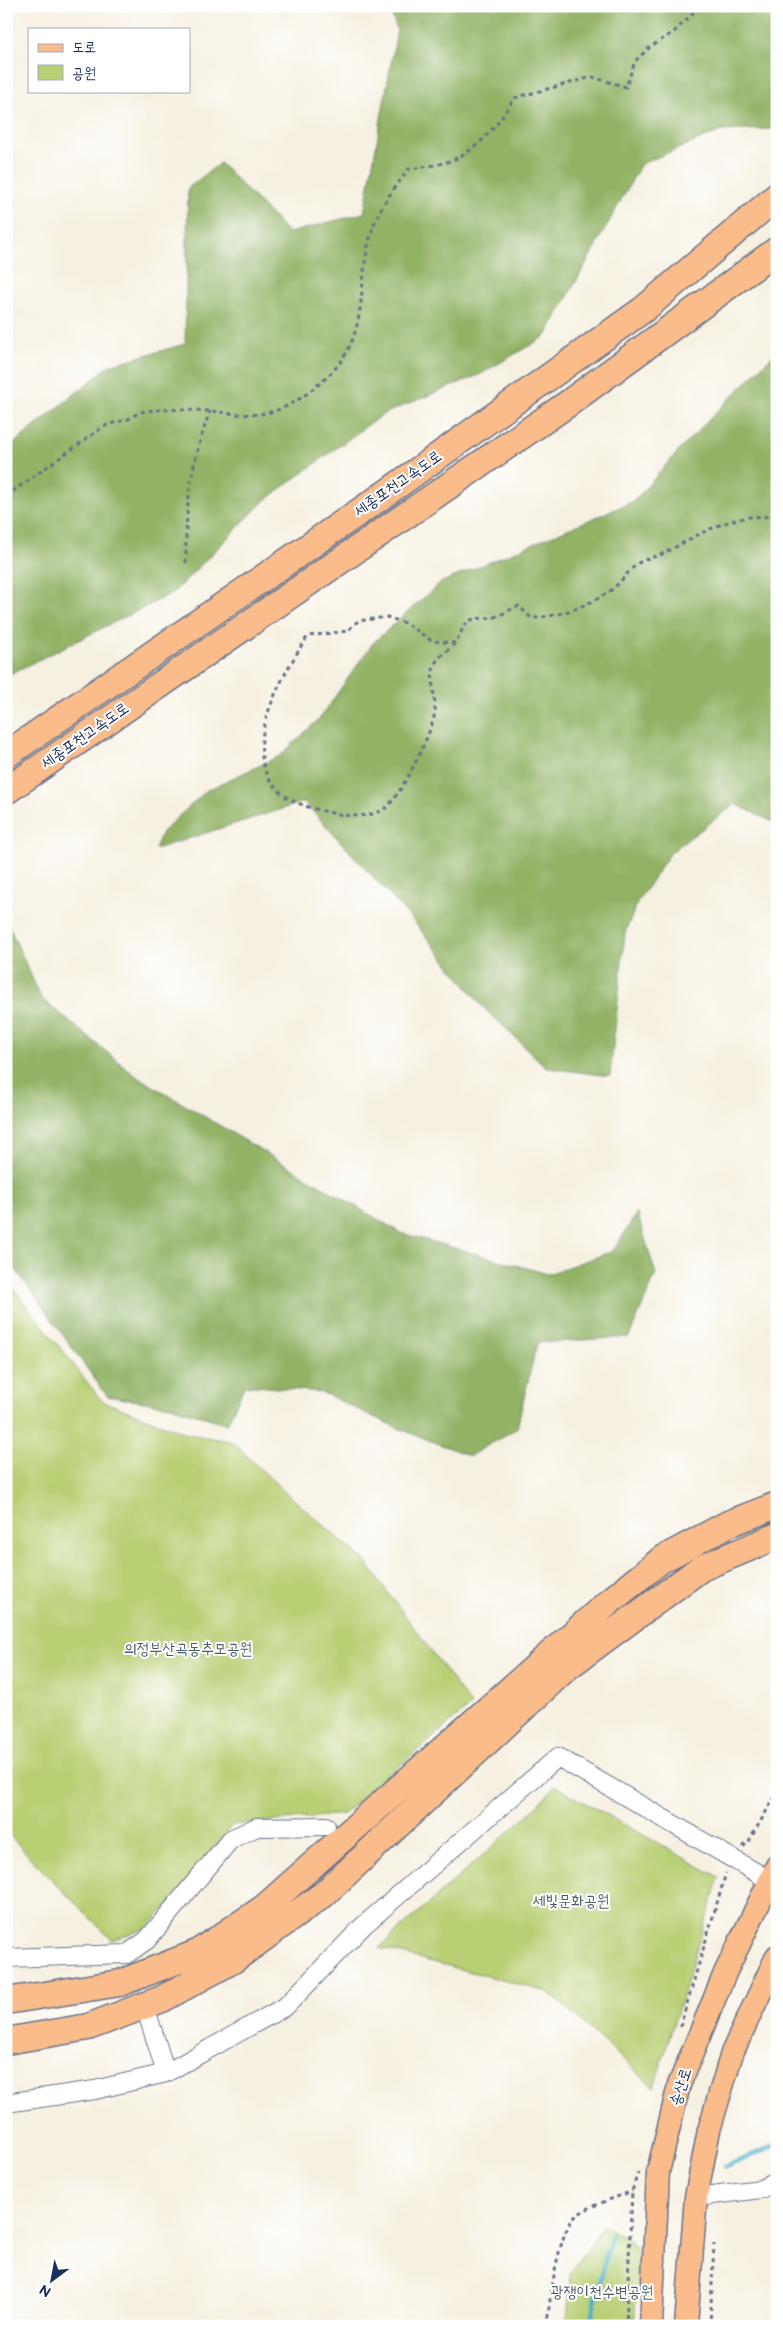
<svg xmlns="http://www.w3.org/2000/svg" width="783" height="2332" font-family="'Balsamiq Sans','Poor Story',sans-serif">
  <rect width="100%" height="100%" fill="#fff"/>
  <filter id="ink" filterUnits="userSpaceOnUse"><feTurbulence type="fractalNoise" baseFrequency=".02" numOctaves="2"/><feDisplacementMap in="SourceGraphic" scale="10" xChannelSelector="R" yChannelSelector="G"/><feConvolveMatrix kernelMatrix="1 2 1 2 8 2 1 2 1" color-interpolation-filters="sRGB"/></filter>
  <filter id="wash" filterUnits="userSpaceOnUse"><feTurbulence type="fractalNoise" baseFrequency=".0096" numOctaves="4" result="noise"/><feDisplacementMap in="SourceGraphic" scale="20" xChannelSelector="R" yChannelSelector="G"/><feGaussianBlur stdDeviation="1.12" result="paint"/><feColorMatrix in="noise" values="0 0 0 0 0 0 0 0 0 0 0 0 0 0 0 0 0 1.4 0 .05"/><feComposite in="paint" operator="in"/></filter>
  <g filter="url(#wash)">
    <rect width="100%" height="100%" fill="#f6f0e0"/>
    <path fill="#b8cf73" stroke="#6a7f68" d="M6,1279L102,1401L187,1434L231,1441L285,1492L364,1560L471,1705L343,1814L232,1825L174,1899L147,1928L112,1940L34,1862L6,1831Z
      M555,1786L719,1877L654,2087L548,1992L379,1948L533,1810Z
      M603,2226L630,2239L639,2255L634,2326H567L570,2274Z"/>
    <path fill="#92b265" stroke="#567062" d="M389,6H777V125L771,129L721,131L641,164L546,336L479,375L383,414L263,502L173,593L6,676V450L110,365L185,344L188,188L220,163L289,233L364,213L397,30Z
      M777,351V824L735,804L671,852L638,901L625,933L610,1076L547,1068L483,1007L411,918L304,802L155,849L162,832L207,790L280,756L320,718L373,643L440,583L634,501L683,446Z
      M6,919L41,998L136,1076L401,1233L548,1274L613,1251L637,1213L656,1274L629,1337L537,1343L517,1428L470,1456L395,1427L321,1392L245,1385L227,1424L170,1406L107,1396L6,1256Z"/>
    <g fill="none" stroke-linecap="round" stroke-linejoin="round">
      <path stroke="#46b1c4" stroke-width="5" d="M725,2167L777,2144
        M589,2326L611,2236"/>
    </g>
  </g>
  <g filter="url(#ink)">
    <g fill="none" stroke-linecap="round" stroke-linejoin="round">
      <defs>
        <path id="minor" d="M6,1958L127,1954L147,1940L231,1839L257,1827L326,1826
          M148,2016L166,2073
          M6,2103L95,2090L166,2073L286,2006L364,1925L558,1757L769,1880
          M696,2197L761,2189L777,2182"/>
        <path id="major" d="M651,2326L658,2172L679,2085L725,1973L777,1866
          M686,2326L696,2197L709,2130L732,2053L777,1956"/>
        <path id="highway" d="M6,755L388,492L644,309L777,196
          M6,791L566,405L777,250
          M6,2001L120,1983L197,1953L264,1908L609,1602L661,1560L728,1524L777,1505
          M6,2041L88,2027L162,1999L233,1960L324,1894L567,1667L701,1568L777,1536"/>
      </defs>
      <use href="#minor" stroke="#68738c" stroke-width="20"/>
      <use href="#major" stroke="#68738c" stroke-width="25"/>
      <use href="#highway" stroke="#68738c" stroke-width="29"/>
      <path stroke="#68738c" stroke-width="3" stroke-dasharray="4 4" stroke-linecap="butt" d="M6,496L103,427C111,423 119,422 128,419C133,418 136,413 141,412C160,408 190,410 210,411C231,413 252,418 274,411C291,406 306,395 319,384C374,340 354,289 372,231C379,207 394,188 409,169C421,167 435,166 447,162C476,153 500,123 514,98L592,77L626,87L635,61L650,47L674,32L700,6
        M186,563C185,506 190,466 210,411
        M455,643L432,641L405,623L387,617L358,621L347,631L308,636C272,690 219,788 320,810C339,815 364,820 383,810C399,801 434,729 435,711C436,695 428,677 436,662C441,654 450,650 455,643C461,636 461,627 469,621C476,617 487,619 495,617C503,614 511,609 519,606L531,618C557,617 588,606 610,591C621,583 628,570 640,562C648,557 658,557 666,552C701,534 735,510 777,518
        M743,1847L749,1841L777,1793
        M680,2027L726,1873
        M547,2326C549,2303 558,2230 576,2216C586,2207 618,2197 632,2191
        M626,2326L632,2191L638,2173
        M710,2326L714,2244"/>
      <use href="#minor" stroke="#fff" stroke-width="18"/>
      <use href="#major" stroke="#fabc8b" stroke-width="22"/>
      <use href="#highway" stroke="#fabc8b" stroke-width="26"/>
    </g>
  </g>
  <g text-anchor="middle" dominant-baseline="central" stroke-width="4" stroke-linejoin="round" paint-order="stroke">
    <g font-size="16" fill="#1b2f5e" stroke="#fff">
      <text transform="translate(398 484) rotate(-35)">세종포천고속도로</text>
      <text transform="translate(85 736) rotate(-35)">세종포천고속도로</text>
      <text transform="translate(681 2087) rotate(-72)">송산로</text>
    </g>
    <g font-size="16" fill="#4a5f64" stroke="#fff">
      <text x="188" y="1649">의정부산곡동추모공원</text>
      <text x="571" y="1901">세빛문화공원</text>
      <text x="602" y="2292">광쟁이천수변공원</text>
    </g>
  </g>
  <rect width="783" height="2332" fill="none" stroke="#fff" stroke-width="25"/>
  <rect x="28" y="28" width="162" height="65" fill="#ffffff" stroke="#a4acbf"/>
  <rect x="38" y="44" width="25" height="8" fill="#fabc8b" stroke="#a4acbf"/>
  <text x="72" y="52" font-size="15" fill="#1b2f5e">도로</text>
  <rect x="38" y="65" width="25" height="15" fill="#b8cf73" stroke="#a4acbf"/>
  <text x="72" y="78" font-size="15" fill="#1b2f5e">공원</text>
  <g transform="translate(52 2280) rotate(212)" stroke="#ffffff" stroke-width="4" paint-order="stroke">
  <path d="M0-4L9 19L0 12L-9 19Z" fill="#1b2f5e"/>
  <text y="-8" font-size="14" font-weight="bold" text-anchor="middle" fill="#1b2f5e">N</text>
  </g>
</svg>
